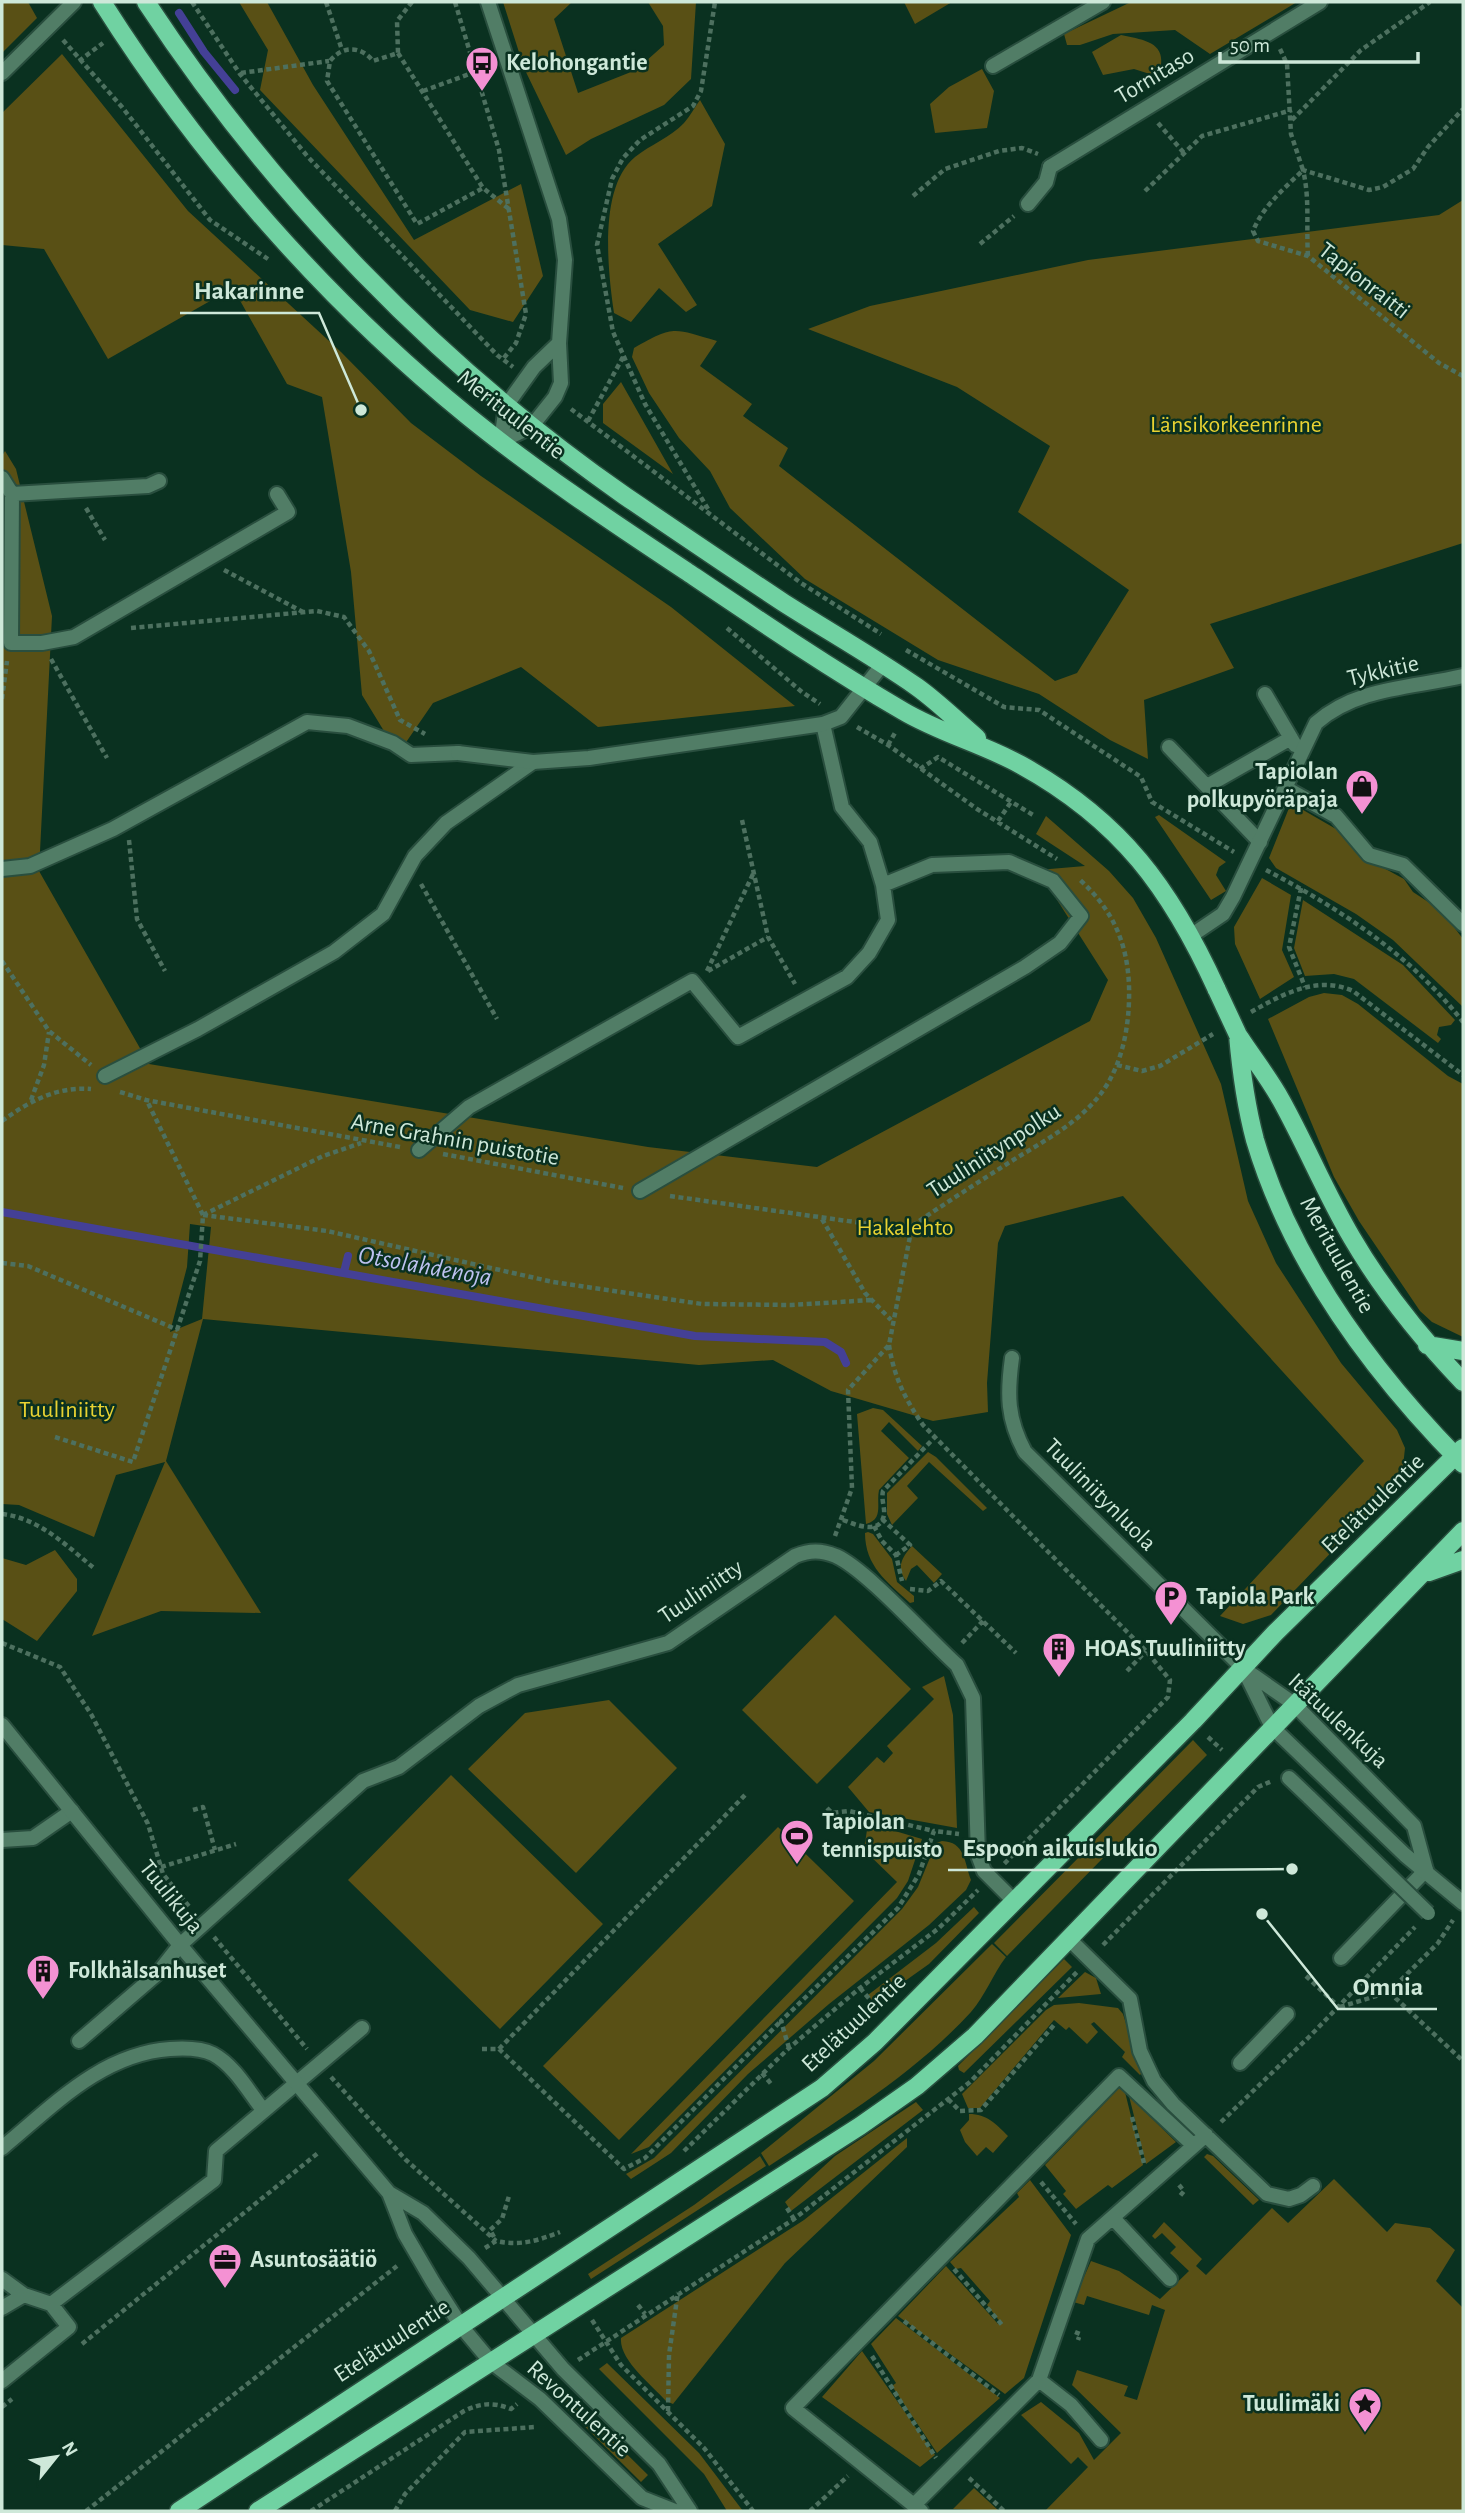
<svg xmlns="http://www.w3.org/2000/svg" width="1465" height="2513" font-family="'Alegreya Sans',sans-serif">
  <rect width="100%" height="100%" fill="#0a3120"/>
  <path fill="#595015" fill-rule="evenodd" d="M2,2H28L37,18L2,53Z
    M239,2H267L313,85L414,240L521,184L543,276L513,322L470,310L260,90L268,50Z
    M503,2H572L554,19L578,93L636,70L664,45L663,26L648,2H696L691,79L664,105L591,139L566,155L524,68Z
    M904,2H952L915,24Z
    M1131,2H1297L1210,54L1175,30L1113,34L1080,45H1067L1064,34Z
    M1121,35C1144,40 1169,42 1159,73L1153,75L1134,69L1103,75L1092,52Z
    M62,54L188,211L341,352L411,423L481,476L671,607L795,706L598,727L521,667L433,703L398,754L362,695L351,572L322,397L287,384L233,288L108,359L44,249L2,245V113Z
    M982,69L994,91L987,128L935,133L930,104L949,87Z
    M700,100L725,144L712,206L658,244L697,305L686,312L659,288L631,322L614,313C608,272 598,187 635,157C650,145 671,137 684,123C690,116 695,107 700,100Z
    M1463,200V543L1210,624L1234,668L1144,700L1148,759L1110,740L1039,694L938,660L805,579L730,508L710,471L679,438L649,393L632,357L634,348C674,325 673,328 717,341L700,366L752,404L743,416L788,448L779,466L1055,681L1077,673L1129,590L1018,512L1050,446L957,387L808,329L870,306L1088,260L1439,215Z
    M621,382L673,474L603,423V404Z
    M5,451L16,469L52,616L39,871L149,1064L648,1147L817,1167L1090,1021L1108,980L1038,870L1085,866L1036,834L1046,816L1109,871L1133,898L1156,938L1221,1084L1248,1201L1276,1263L1341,1363L1397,1430L1405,1448L1402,1476L1393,1488L1271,1615L1243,1624L1220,1616L1364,1461L1123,1196L1005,1226L998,1243L987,1383L988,1412L933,1421L831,1391L773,1360L699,1365L203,1319L166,1461L261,1613L161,1611L92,1636L165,1462L116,1475L94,1537L19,1505L2,1504V456ZM190,1224L211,1227L202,1319L170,1332L187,1267Z
    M1291,803L1336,829L1358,854L1404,879L1413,892L1442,911L1463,939V1007L1393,940L1356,914L1276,868L1269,858Z
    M1159,815L1226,862L1219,867L1216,875L1226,891L1211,900L1155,817Z
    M1262,878L1291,895L1282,950L1294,977L1260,999L1235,944L1234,927Z
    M1303,900L1403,965L1455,1020L1451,1025L1439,1027L1437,1035L1441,1039L1438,1043L1354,979L1334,974L1305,976L1294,948Z
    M1324,993L1342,995L1358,1004L1448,1076L1463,1084V1337L1432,1322L1420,1311L1359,1221L1334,1177L1268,1019L1309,997Z
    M873,1408L883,1410L922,1446L918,1451L889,1422L881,1431L909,1458L879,1490C876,1504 884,1519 866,1524L857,1414Z
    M928,1452L936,1457L987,1508L983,1511L929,1462L907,1486L918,1498L892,1525L887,1514V1493Z
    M868,1532L873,1534L892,1559L897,1582L914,1596V1602L910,1603C887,1582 865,1566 865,1533Z
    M912,1546L942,1574L934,1583L917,1565L911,1569L906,1581C896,1567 902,1557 912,1546Z
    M55,1550L77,1579V1591L37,1641L2,1619V1558L26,1565Z
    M835,1615L911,1689L817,1784L742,1710Z
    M944,1676L953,1715L957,1828L869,1812L848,1787L877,1757L884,1763L893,1753L887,1746L934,1699L922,1687Z
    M609,1700L677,1768L576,1873L468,1769L525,1713Z
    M1193,1740L1207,1755L1105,1858L1091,1844Z
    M451,1775L603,1924L500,2029L348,1880Z
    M868,1823L922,1839L908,1881L897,1898L649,2147L631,2154L897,1882L864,1850Z
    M778,1827L854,1901L619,2140L543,2066Z
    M942,1841C965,1842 964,1861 971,1880L966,1890L929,1925L829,2004L748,2074L671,2153L631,2179L626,2174L654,2158L902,1909L918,1887L936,1843Z
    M1090,1846L1103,1858L1007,1956L994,1943Z
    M974,1907L979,1913L929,1964L874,2003L868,1995L936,1943Z
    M992,1944L1006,1957C993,1974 985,1996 971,2012C913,2075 840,2119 769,2166L761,2153L874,2061Z
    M1064,1959L1072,1967L964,2073L959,2070L958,2066Z
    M1085,1972L1096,1978L1101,1994L1058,1998Z
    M1079,2003L1118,2008L1123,2014L1142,2073L1140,2075L1122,2057L1125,2052L1094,2022L1091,2024L1098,2032L1087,2044L1069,2027L1066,2030L1054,2020L980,2108H968L962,2094L1046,2010L1054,2005Z
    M1120,2087L1125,2092L1143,2165L1112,2188L1108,2185L1076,2209L1063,2194L1066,2191L1045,2165Z
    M1129,2096L1176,2142L1146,2164Z
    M916,2102L923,2110L791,2211L785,2202L835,2156Z
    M969,2114C987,2114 996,2124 1008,2136L993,2153L986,2147L977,2156L965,2142L960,2130L969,2120Z
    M907,2138V2147L785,2263L673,2404L666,2401C652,2385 619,2360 621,2338L804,2220Z
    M1207,2154L1213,2156L1259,2200L1253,2205L1204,2157Z
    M760,2156L766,2166L591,2279L588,2274L694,2205Z
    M1334,2179L1387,2232L1395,2223L1430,2228L1455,2250L1436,2281L1463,2308V2511H1045L1088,2467L1078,2457L1071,2464L1021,2415L1041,2402L1079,2433L1094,2460L1121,2433L1072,2385L1077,2370L1128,2386L1124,2396L1137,2400L1165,2310L1152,2305L1149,2315L1087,2296L1084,2305L1073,2302L1091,2261L1119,2271L1160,2299L1189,2271L1170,2253L1176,2247L1162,2233L1155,2239L1152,2236L1164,2222L1202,2259L1196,2266L1206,2275L1272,2208L1288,2223Z
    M1030,2180L1071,2235L1024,2378L1005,2394L898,2316L946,2266L998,2324L1001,2323L987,2305L990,2301L961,2268L956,2269L950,2262L1019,2197L1017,2193Z
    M896,2318L1000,2398L937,2453L892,2386L896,2383L871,2344Z
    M862,2351L935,2455L920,2467L822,2397Z
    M607,2363L699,2453L743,2511H727L704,2474L599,2369Z
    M563,2391L648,2475L641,2482L556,2398Z
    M974,2488L999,2511L953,2509Z"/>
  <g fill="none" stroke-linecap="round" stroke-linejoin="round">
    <path stroke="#444096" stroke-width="8" d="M179,13L204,52L235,90
      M2,1212L695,1336L825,1342L841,1352L846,1363
      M344,1272L348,1256"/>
    <defs>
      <path id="service" d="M993,66L1103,2
        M1028,204L1046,182L1050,167
        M2,478L12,494L148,486L159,481
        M12,494L11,643H42L74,637L288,512L277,494
        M1265,694L1295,745
        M1169,747L1260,842
        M1207,786L1291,738
        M1287,789L1336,816L1369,855L1403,865L1463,924
        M2,869L30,866L113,829L307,722L348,726L393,743L411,755L458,753
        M105,1076L198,1029L334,952L383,914L415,856L446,823L533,762
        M419,1150L469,1107L692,981L738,1037L847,977L869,953L888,920L883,885L870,842L842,807L823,724
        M640,1191L1025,967L1060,943L1081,916L1053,881L1009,862L932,865L883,885
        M1012,1358C1007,1394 1007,1419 1025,1452L1243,1668
        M2,1840L33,1838L72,1811
        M1068,1938L1130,1999L1140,2051L1154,2081L1173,2104L1267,2194L1289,2199L1301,2195L1313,2186
        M1341,1958L1426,1870
        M79,2041L158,1973L180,1945
        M1240,2063L1287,2014
        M2,2148C53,2106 101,2054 170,2049C184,2048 201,2048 213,2054C234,2065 249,2092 263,2110
        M1113,2218L1170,2279
        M2,2279L24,2295
        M51,2304L214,2180L216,2151L362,2028
        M2,2308L24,2295L51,2304L69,2327L2,2381
        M1039,2380L1071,2405L1101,2440
        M914,2505L1039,2380L1088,2239L1206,2135
        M921,2511L793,2408L1119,2076L1193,2145"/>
      <path id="pedestrian" d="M1289,1778L1310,1798"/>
      <path id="minor" d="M488,2L559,219L565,260L559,343L561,383L555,397L531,427L501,441
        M2,73L74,2
        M1050,167L1320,2
        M501,441L506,406L534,367L559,343
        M458,753L533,762L589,758L823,724L841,717L883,664
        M1192,935L1223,914L1233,897L1316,723C1357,687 1412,688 1463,676
        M1243,1668L1272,1727L1405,1855L1463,1903
        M1244,1669L1294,1704L1414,1826L1426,1870
        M2,1725L180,1945L389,2193L405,2234L433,2282L461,2326L491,2362L540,2399L642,2498L675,2511
        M180,1945L363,1781L399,1767L479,1706L518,1685L668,1643L795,1556C810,1550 821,1550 836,1556C867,1570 928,1639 957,1665L973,1698L978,1855L984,1871L1014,1901
        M389,2193L423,2213L469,2258L563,2369L659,2464L690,2511"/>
      <path id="primary" d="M102,2C200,157 326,301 469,417C537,472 612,522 686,571C757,619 829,668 903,711C940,733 983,744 1021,765C1121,820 1171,889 1217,990
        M146,2C273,195 436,364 625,496C678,532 731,568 784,603C828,631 874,657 917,687C938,702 957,721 977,738
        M1238,1035C1241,1070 1246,1106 1255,1140C1292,1264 1373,1373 1463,1464
        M1240,1038C1253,1058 1269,1078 1281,1100C1306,1145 1326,1194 1352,1238C1383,1291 1421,1338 1463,1382
        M1427,1345L1463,1351
        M1429,1572L1463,1560
        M179,2511L822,2088L875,2042L1193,1721L1275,1633L1463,1448
        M258,2511L860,2126L917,2086L975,2036L1463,1531"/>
    </defs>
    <use href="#service" stroke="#294e3e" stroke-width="18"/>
    <use href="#pedestrian" stroke="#294e3e" stroke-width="18"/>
    <use href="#minor" stroke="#294e3e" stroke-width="18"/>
    <use href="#primary" stroke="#294e3e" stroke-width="21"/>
    <path stroke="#4d705f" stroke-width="4.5" stroke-dasharray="5 3.5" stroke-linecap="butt" d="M192,2L240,74L308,157L497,355L513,367
      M326,2L342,50
      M412,2L397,21L398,53L373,61C361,46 343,45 330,61L327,81L417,224L483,188L509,209
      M455,2L499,150L526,314L516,343L503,359
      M63,40L122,107L210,220L268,259
      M1280,49L1287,64L1291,134L1303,170C1284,189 1263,206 1253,231L1258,241L1308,256L1439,363L1463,376
      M398,53L483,188
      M79,61L103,43
      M241,73L329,61
      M423,91L475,72
      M1292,120L1361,50L1430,2
      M1158,123L1184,153
      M1145,191L1202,136L1292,110
      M913,196L945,169L999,151L1022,148L1038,154
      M980,244L1014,216
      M1308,256C1306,227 1310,199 1303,170L1369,190L1383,187L1413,169L1428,147L1463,109
      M571,409L801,583L881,634
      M588,421L623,357
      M86,508L105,540
      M708,509L645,404L613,332L597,245L612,179L623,158L640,140L693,106L701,91L715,2
      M224,570L303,612
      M131,628L317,611L344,617L369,651L400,720L425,734
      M727,628L802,692L820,704
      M906,650L1004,707L1039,710L1141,777L1152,802L1234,852
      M51,659L107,758
      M2,699L7,661
      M857,727L888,745L977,809L1057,859
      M888,745L896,731
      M920,769L938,757L1033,815
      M742,820L768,937L795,984
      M998,821L1011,802
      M129,840L137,919L165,971
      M1266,870C1339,908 1412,956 1463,1022
      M421,884L497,1019
      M1301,888L1289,947L1305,987
      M2,961L49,1031L91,1065
      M707,971L754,872
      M708,971L768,937
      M1251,1012C1283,994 1317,975 1353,991L1463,1075
      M1117,1065L1142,1071L1160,1066L1213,1034
      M120,1092L146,1100L400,1147
      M31,1100L44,1065L49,1032
      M2,1121C28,1102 57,1086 91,1089
      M443,1154L623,1188
      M670,1196L883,1226H912
      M203,1215L327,1231L553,1282L702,1304L792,1305L871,1300
      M203,1215L323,1156L361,1143
      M822,1219L865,1293L891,1320
      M2,1263L28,1266L178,1330
      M889,1345C894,1377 905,1399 923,1425L1146,1651L1170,1680L1168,1697L1004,1864
      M55,1437L133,1462L200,1261L203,1215L147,1101
      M2,1514C39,1518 67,1546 95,1569
      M882,1519L910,1545L896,1555
      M843,1520C854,1524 880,1536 884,1515C885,1507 881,1500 883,1491L935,1437
      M874,1526L882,1541L896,1555L902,1581
      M835,1536L852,1488L848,1390L889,1345L912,1226C944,1204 977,1183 1010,1162C1045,1140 1086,1120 1108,1083C1125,1054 1130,1018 1129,985C1127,941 1112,909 1079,879
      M910,1589L928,1591L941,1581L1016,1653
      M2,1643L60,1667L91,1714L148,1824L163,1874L191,1909
      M962,1643L983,1621
      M1127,1671L1146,1651
      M1208,1737L1222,1750
      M827,1808L832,1813L849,1811L934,1831
      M193,1810L203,1807L215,1850
      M161,1867L236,1844
      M214,1937L307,2049
      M1103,1945L1258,1787L1272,1781
      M860,1988L872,2002
      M1389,1992L1463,2061
      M1340,2007L1389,1992L1438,1943L1453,1920
      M789,2048L781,2021L898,1908L919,1874L934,1831L959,1834
      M482,2049H499L746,1794
      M499,2049L624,2169L645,2158L781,2021
      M762,2073L772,2085
      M331,2077L406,2160L496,2241
      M948,2099L960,2111L981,2110L1054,2025
      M1132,2117L1144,2163
      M1221,2122L1310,2036L1415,1927
      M684,2151L789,2048L860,1988L939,1928L978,1890
      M1041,2182L1076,2224
      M1179,2185L1184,2191L1180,2196
      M787,2208L794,2219
      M494,2237L490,2230L502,2219L509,2196
      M485,2248L496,2241C520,2246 537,2241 560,2232
      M954,2269L1003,2326
      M638,2305L645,2314
      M592,2320L621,2365L704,2448L753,2511
      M904,2321L999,2395
      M1075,2332L1080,2334L1078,2340
      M82,2344L318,2153
      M872,2356L936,2458
      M578,2360L794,2219L970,2082L1078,1971
      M2,2407L12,2399
      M668,2411L669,2355L678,2292
      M969,2478L1004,2511
      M86,2511L397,2266
      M311,2511L464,2411C481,2403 493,2402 511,2409L517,2404
      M395,2511L405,2494L465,2432L535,2427
      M810,2511L848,2476"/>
    <use href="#service" stroke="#517d66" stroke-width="14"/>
    <use href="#pedestrian" stroke="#517d66" stroke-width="14"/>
    <use href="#minor" stroke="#517d66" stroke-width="14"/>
    <use href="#primary" stroke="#70d2a2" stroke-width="18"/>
    <defs>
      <path id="pedestrian-bridge" d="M1310,1798L1428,1913"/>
      <path id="primary-bridge" d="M1217,990L1238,1035"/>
    </defs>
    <use href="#pedestrian-bridge" stroke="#294e3e" stroke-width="18" stroke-linecap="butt"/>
    <use href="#primary-bridge" stroke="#294e3e" stroke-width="21" stroke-linecap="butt"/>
    <path stroke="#4d705f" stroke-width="4.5" stroke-dasharray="5 3.5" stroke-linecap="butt" d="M1306,1976L1339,2007"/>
    <use href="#pedestrian-bridge" stroke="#517d66" stroke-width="14"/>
    <use href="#primary-bridge" stroke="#70d2a2" stroke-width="18"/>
  </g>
  <defs>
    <symbol id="bus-pin" viewBox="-11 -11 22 30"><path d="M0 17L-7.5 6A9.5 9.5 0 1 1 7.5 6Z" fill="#f491d3" stroke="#0a3120"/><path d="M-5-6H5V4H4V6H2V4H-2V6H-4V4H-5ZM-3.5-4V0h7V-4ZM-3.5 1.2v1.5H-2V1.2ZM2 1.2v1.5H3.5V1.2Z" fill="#111"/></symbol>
    <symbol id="shop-pin" viewBox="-11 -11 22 30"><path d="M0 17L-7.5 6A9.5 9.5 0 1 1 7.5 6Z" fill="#f491d3" stroke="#0a3120"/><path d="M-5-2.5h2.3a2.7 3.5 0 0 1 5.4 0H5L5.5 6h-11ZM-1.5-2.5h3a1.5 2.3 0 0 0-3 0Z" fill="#111"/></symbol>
    <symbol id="parking-pin" viewBox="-11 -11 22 30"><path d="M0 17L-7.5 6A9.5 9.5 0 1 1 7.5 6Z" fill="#f491d3" stroke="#0a3120"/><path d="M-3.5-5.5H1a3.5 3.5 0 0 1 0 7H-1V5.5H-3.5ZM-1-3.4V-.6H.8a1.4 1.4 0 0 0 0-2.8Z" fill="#111"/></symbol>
    <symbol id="building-pin" viewBox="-11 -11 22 30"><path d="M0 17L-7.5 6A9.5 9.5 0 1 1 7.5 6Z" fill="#f491d3" stroke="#0a3120"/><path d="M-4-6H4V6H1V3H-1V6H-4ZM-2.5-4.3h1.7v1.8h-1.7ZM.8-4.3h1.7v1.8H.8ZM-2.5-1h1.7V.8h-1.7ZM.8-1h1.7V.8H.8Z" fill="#111"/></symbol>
    <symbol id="stadium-pin" viewBox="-11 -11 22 30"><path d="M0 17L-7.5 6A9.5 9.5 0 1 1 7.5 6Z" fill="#f491d3" stroke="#0a3120"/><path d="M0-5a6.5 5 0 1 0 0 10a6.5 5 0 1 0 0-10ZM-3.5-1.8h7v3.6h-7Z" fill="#111"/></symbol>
    <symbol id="office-pin" viewBox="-11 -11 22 30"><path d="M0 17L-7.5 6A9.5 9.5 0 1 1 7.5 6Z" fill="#f491d3" stroke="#0a3120"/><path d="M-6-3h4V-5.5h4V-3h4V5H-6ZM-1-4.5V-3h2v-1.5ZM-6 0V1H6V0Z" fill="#111"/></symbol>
    <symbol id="sight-pin" viewBox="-11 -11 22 30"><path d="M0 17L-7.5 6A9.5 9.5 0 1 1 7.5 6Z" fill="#f491d3" stroke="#0a3120"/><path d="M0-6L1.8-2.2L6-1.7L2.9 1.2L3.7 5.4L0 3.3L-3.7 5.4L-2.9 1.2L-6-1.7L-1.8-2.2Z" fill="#111"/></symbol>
  </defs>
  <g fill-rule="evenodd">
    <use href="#bus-pin" x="463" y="44" width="38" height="52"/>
    <use href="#shop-pin" x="1343" y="767" width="38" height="52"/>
    <use href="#parking-pin" x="1152" y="1578" width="38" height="52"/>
    <use href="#building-pin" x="1040" y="1630" width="38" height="52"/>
    <use href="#stadium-pin" x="778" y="1817" width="38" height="52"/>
    <use href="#building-pin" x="24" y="1952" width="38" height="52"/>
    <use href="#office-pin" x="206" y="2241" width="38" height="52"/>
    <use href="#sight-pin" x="1346" y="2385" width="38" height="52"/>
  </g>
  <g text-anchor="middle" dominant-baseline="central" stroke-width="5" stroke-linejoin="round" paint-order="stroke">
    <g font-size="24" font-weight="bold" fill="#cee8d9" stroke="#0a3120" text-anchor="start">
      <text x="506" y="63">Kelohongantie</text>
      <text x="1338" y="772" text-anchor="end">Tapiolan<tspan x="1338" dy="28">polkupyöräpaja</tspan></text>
      <text x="1196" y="1597">Tapiola Park</text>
      <text x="1084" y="1649">HOAS Tuuliniitty</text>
      <text x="822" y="1822">Tapiolan<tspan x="822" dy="28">tennispuisto</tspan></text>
      <text x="68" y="1971">Folkhälsanhuset</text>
      <text x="250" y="2260">Asuntosäätiö</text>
      <text x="1340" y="2404" text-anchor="end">Tuulimäki</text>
    </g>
    <g font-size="24" fill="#cee8d9" stroke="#0a3120">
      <text transform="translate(1155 76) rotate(-31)">Tornitaso</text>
      <text transform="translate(1364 281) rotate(38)">Tapionraitti</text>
      <text transform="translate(511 415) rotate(38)">Merituulentie</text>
      <text transform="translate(1383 671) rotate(-13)">Tykkitie</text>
      <text transform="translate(455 1140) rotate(10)">Arne Grahnin puistotie</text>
      <text transform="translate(994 1151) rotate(-33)">Tuuliniitynpolku</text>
      <text transform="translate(1337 1255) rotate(61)">Merituulentie</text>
      <text transform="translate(1100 1495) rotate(45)">Tuuliniitynluola</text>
      <text transform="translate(1373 1504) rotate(-44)">Etelätuulentie</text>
      <text transform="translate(701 1592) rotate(-34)">Tuuliniitty</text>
      <text transform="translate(1338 1721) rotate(43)">Itätuulenkuja</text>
      <text transform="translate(171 1897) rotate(51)">Tuulikuja</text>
      <text transform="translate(854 2023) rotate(-43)">Etelätuulentie</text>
      <text transform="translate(392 2341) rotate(-33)">Etelätuulentie</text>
      <text transform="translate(579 2409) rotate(42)">Revontulentie</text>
    </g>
    <g font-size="24" fill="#e8d232" stroke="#0a3120">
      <text x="1236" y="425">Länsikorkeenrinne</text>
      <text x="905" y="1228">Hakalehto</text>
      <text x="67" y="1410">Tuuliniitty</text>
    </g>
    <g font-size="26" font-style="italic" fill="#bdc1f0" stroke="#0a3120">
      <text transform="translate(425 1266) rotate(10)">Otsolahdenoja</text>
    </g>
  </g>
  <path fill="none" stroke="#cee8d9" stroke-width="2.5" d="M361 410L319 313H180M1292 1869L1171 1870H948M1262 1914L1338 2009H1437"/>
  <g fill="#cee8d9" stroke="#0a3120" stroke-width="2.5">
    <circle cx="361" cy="410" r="7"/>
    <circle cx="1292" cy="1869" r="7"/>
    <circle cx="1262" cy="1914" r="7"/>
  </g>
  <g font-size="26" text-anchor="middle" font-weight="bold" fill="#cee8d9" stroke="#0a3120" stroke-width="5" stroke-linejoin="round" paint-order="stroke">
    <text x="249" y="299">Hakarinne</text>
    <text x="1060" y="1856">Espoon aikuislukio</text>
    <text x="1388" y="1995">Omnia</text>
  </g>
  <rect width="1465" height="2513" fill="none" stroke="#cee8d9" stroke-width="7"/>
  <g transform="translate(56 2457) rotate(60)" stroke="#0a3120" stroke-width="5" paint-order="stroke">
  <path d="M0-5L12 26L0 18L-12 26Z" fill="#cee8d9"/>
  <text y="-10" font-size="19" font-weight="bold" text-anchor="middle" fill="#cee8d9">N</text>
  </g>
  <path d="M1220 52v10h198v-10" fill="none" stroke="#cee8d9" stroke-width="3.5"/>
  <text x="1230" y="52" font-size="21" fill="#cee8d9" stroke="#0a3120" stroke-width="5" paint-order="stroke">50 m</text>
</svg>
